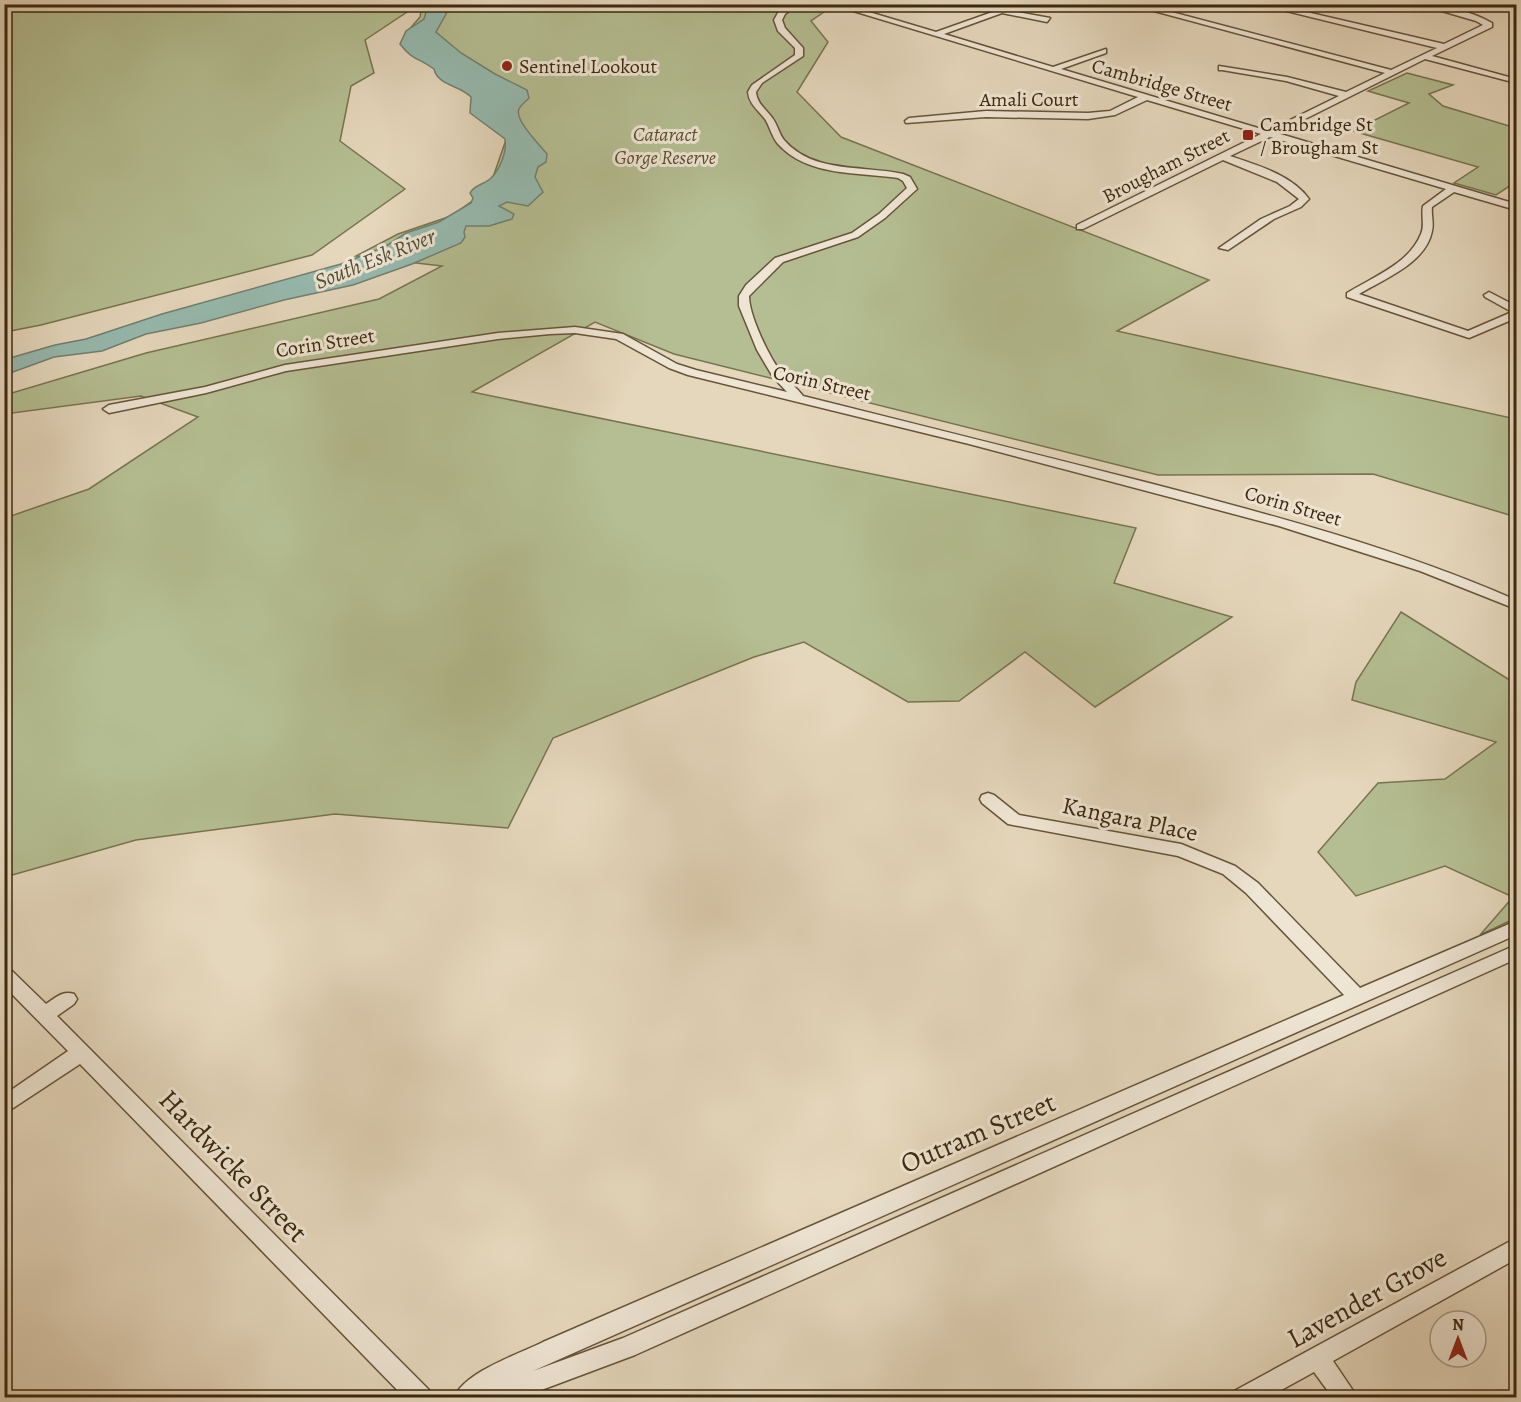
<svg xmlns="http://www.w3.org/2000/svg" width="1521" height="1402" font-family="Alegreya,serif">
  <rect width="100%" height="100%" fill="#e5d7bc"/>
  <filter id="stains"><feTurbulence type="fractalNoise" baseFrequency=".00333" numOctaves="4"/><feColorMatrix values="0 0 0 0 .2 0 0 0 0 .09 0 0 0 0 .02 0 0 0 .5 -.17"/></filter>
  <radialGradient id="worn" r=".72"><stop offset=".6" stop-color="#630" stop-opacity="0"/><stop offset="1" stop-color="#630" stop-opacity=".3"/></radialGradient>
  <path fill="#b4be92" stroke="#787450" stroke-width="1.5" d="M5,4L409,5L407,12L365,40L374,73L351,86L340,141L405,189L312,255L41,325L5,332Z
    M422,5H834L811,21L828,42L797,92L841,137L1209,280L1117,331L1516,419V517L1373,474L1158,475L674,354L595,322L472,392L1136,528L1114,583L1232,617L1095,707L1025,652L959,701L908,702L804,642L754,657L553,738L508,828L335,814L136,840L5,877V518L89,489L198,417L141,396L5,414V395L146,353L379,299L442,266L356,256L398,234L451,216L475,199L492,180L515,114L407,32L420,17Z
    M1407,73L1453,85L1429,94L1443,106L1516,128V182L1496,195L1454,183L1478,167L1353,131L1409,103L1368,91Z
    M1401,612L1516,684V918L1480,935L1513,897L1445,866L1356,896L1318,852L1378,783L1445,779L1496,742L1352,700L1356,682Z"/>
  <path fill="#96baaf" stroke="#72806f" stroke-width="1.5" d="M428,5H451L436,32L461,53L495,74L527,90L529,98C526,101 521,105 519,109C514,120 540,145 547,154L546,162L538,167L535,177L543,192L528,206L507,202L499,206L514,214L512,219L489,226H466L464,232L465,237L461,243L412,264L353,285L284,300L201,323L146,334L102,351L54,357L5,375V360L10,358L55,345L86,339L162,314L341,264L386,246L406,233L439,222L471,203L473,198L470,193C474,185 483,185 490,179C500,170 507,152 505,139L470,113L471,97C460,85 438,86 434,69C419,58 412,60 400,44L406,31L424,19Z"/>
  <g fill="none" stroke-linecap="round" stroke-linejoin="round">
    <defs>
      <path id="minor" d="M790,4H798L785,14L782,20L785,28L803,48V56L762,83L756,92C757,104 767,110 773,119C778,126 779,134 784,140C813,174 864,165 903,174L910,177L917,189L885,218L858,237L783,262L749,296C749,316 770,359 783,375C789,382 797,388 803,396C917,424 1031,453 1145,482C1272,515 1397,548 1516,600V609L1420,571L1279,526L969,444L688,375L669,368L616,339L575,333L550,334L498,339L286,371L206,393L109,413L103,409L109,405L205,387L285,365L498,333L575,327L623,334L677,364L696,370L787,392L773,377L757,350L739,306V296L746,285L775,258L852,233L879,214L907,188L903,181L898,178C858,172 808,177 778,144C772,137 770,127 765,119C758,110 749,104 748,92L752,85L795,55V48L778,31L774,20L779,11Z
        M830,4H842L936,32L1001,9L1050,18L1047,22L1002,13L944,34L1053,67L1106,49V53L1061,69L1268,131L1339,96L1286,81L1222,70H1219V66L1287,77L1346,92L1385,73L1128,4H1141L1391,70L1437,48L1258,4H1272L1444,44L1483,25L1476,21L1418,4C1441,4 1471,11 1492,23V27L1432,56L1516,79V83L1425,59L1277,133L1516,204V210L1454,192L1432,207C1431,215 1434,223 1432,231C1426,263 1384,279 1359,294L1468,331L1512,312L1485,297L1484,295L1489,292L1516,306V318L1469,338L1347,297V293C1373,277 1409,264 1421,234C1425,225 1421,215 1423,206L1446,189L1270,137L1230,156C1257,165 1292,175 1309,199L1301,207L1274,219L1228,250L1219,248L1261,219L1290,206L1299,199L1277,182L1223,160L1083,229H1077V225L1261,134L1147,100L1115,115L1088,119L986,117L906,123L905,121L909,118L986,111L1088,113L1110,111L1138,97Z
        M988,793L994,795L1019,815L1181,844L1235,866L1258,883L1360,988L1516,921V935L533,1371L623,1338L1516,945V959L635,1355L520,1398H454C464,1372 519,1354 543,1342L1344,995L1246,893L1223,874L1178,856L1008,824L982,803L980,799L982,795Z
        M4,967L10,969L46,1004C55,998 63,990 74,994L77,999L74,1004L57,1016L429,1390L432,1398H405L80,1064L4,1114V1095L68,1051L4,986Z
        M1516,1238V1259L1333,1361L1358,1398H1333L1314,1372L1267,1398H1233L1236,1390Z"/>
    </defs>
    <use href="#minor" stroke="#66543a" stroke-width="3"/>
    <use href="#minor" fill="#eee5d3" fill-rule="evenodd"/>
  </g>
  <g fill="#8f2418" stroke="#eee5d3" stroke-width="2">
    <circle cx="507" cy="66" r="6"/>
    <rect x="1242" y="129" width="12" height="12" rx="3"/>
  </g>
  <g text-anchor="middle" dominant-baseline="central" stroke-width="6" stroke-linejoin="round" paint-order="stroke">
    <g font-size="20" fill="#3c290e" stroke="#eee5d3" text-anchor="start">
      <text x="519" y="66">Sentinel Lookout</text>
      <text x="1260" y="124">Cambridge St<tspan x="1260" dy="23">/ Brougham St</tspan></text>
    </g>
    <g font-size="20" fill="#3c290e" stroke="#eee5d3">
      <text transform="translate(1162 85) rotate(16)">Cambridge Street</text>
      <text x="1029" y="99">Amali Court</text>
      <text transform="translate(1166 166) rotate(-27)">Brougham Street</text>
      <text transform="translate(325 343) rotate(-9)">Corin Street</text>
      <text transform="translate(822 383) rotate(13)">Corin Street</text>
      <text transform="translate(1293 506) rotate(16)">Corin Street</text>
    </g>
    <g font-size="20" font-style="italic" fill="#5a4e2f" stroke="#eee5d3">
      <text x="665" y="134">Cataract<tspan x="665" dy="23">Gorge Reserve</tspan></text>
    </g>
    <g font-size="22" font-style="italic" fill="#524d36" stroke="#eee5d3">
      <text transform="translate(375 259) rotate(-22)">South Esk River</text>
    </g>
    <g font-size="24" fill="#3c290e" stroke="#eee5d3">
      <text transform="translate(1130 819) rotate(12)">Kangara Place</text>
    </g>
    <g font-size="28" fill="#3c290e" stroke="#eee5d3">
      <text transform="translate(978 1133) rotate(-23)">Outram Street</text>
      <text transform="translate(233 1166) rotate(46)">Hardwicke Street</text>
      <text transform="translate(1367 1298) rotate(-29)">Lavender Grove</text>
    </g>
  </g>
  <rect width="1521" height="1402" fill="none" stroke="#e5d7bc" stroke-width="24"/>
  <rect x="6" y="6" width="1509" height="1390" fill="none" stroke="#3c290e" stroke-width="3"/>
  <rect x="12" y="12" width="1497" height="1378" fill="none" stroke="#3c290e" stroke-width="1.5"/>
  <g transform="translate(1458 1339)"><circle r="28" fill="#eee5d3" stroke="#a79a84" stroke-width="1.5"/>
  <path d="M0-4.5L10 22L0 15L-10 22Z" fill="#8f2418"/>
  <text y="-9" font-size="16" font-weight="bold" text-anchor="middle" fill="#3c290e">N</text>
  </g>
  <rect width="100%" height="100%" filter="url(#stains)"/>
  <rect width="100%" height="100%" fill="url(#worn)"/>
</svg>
